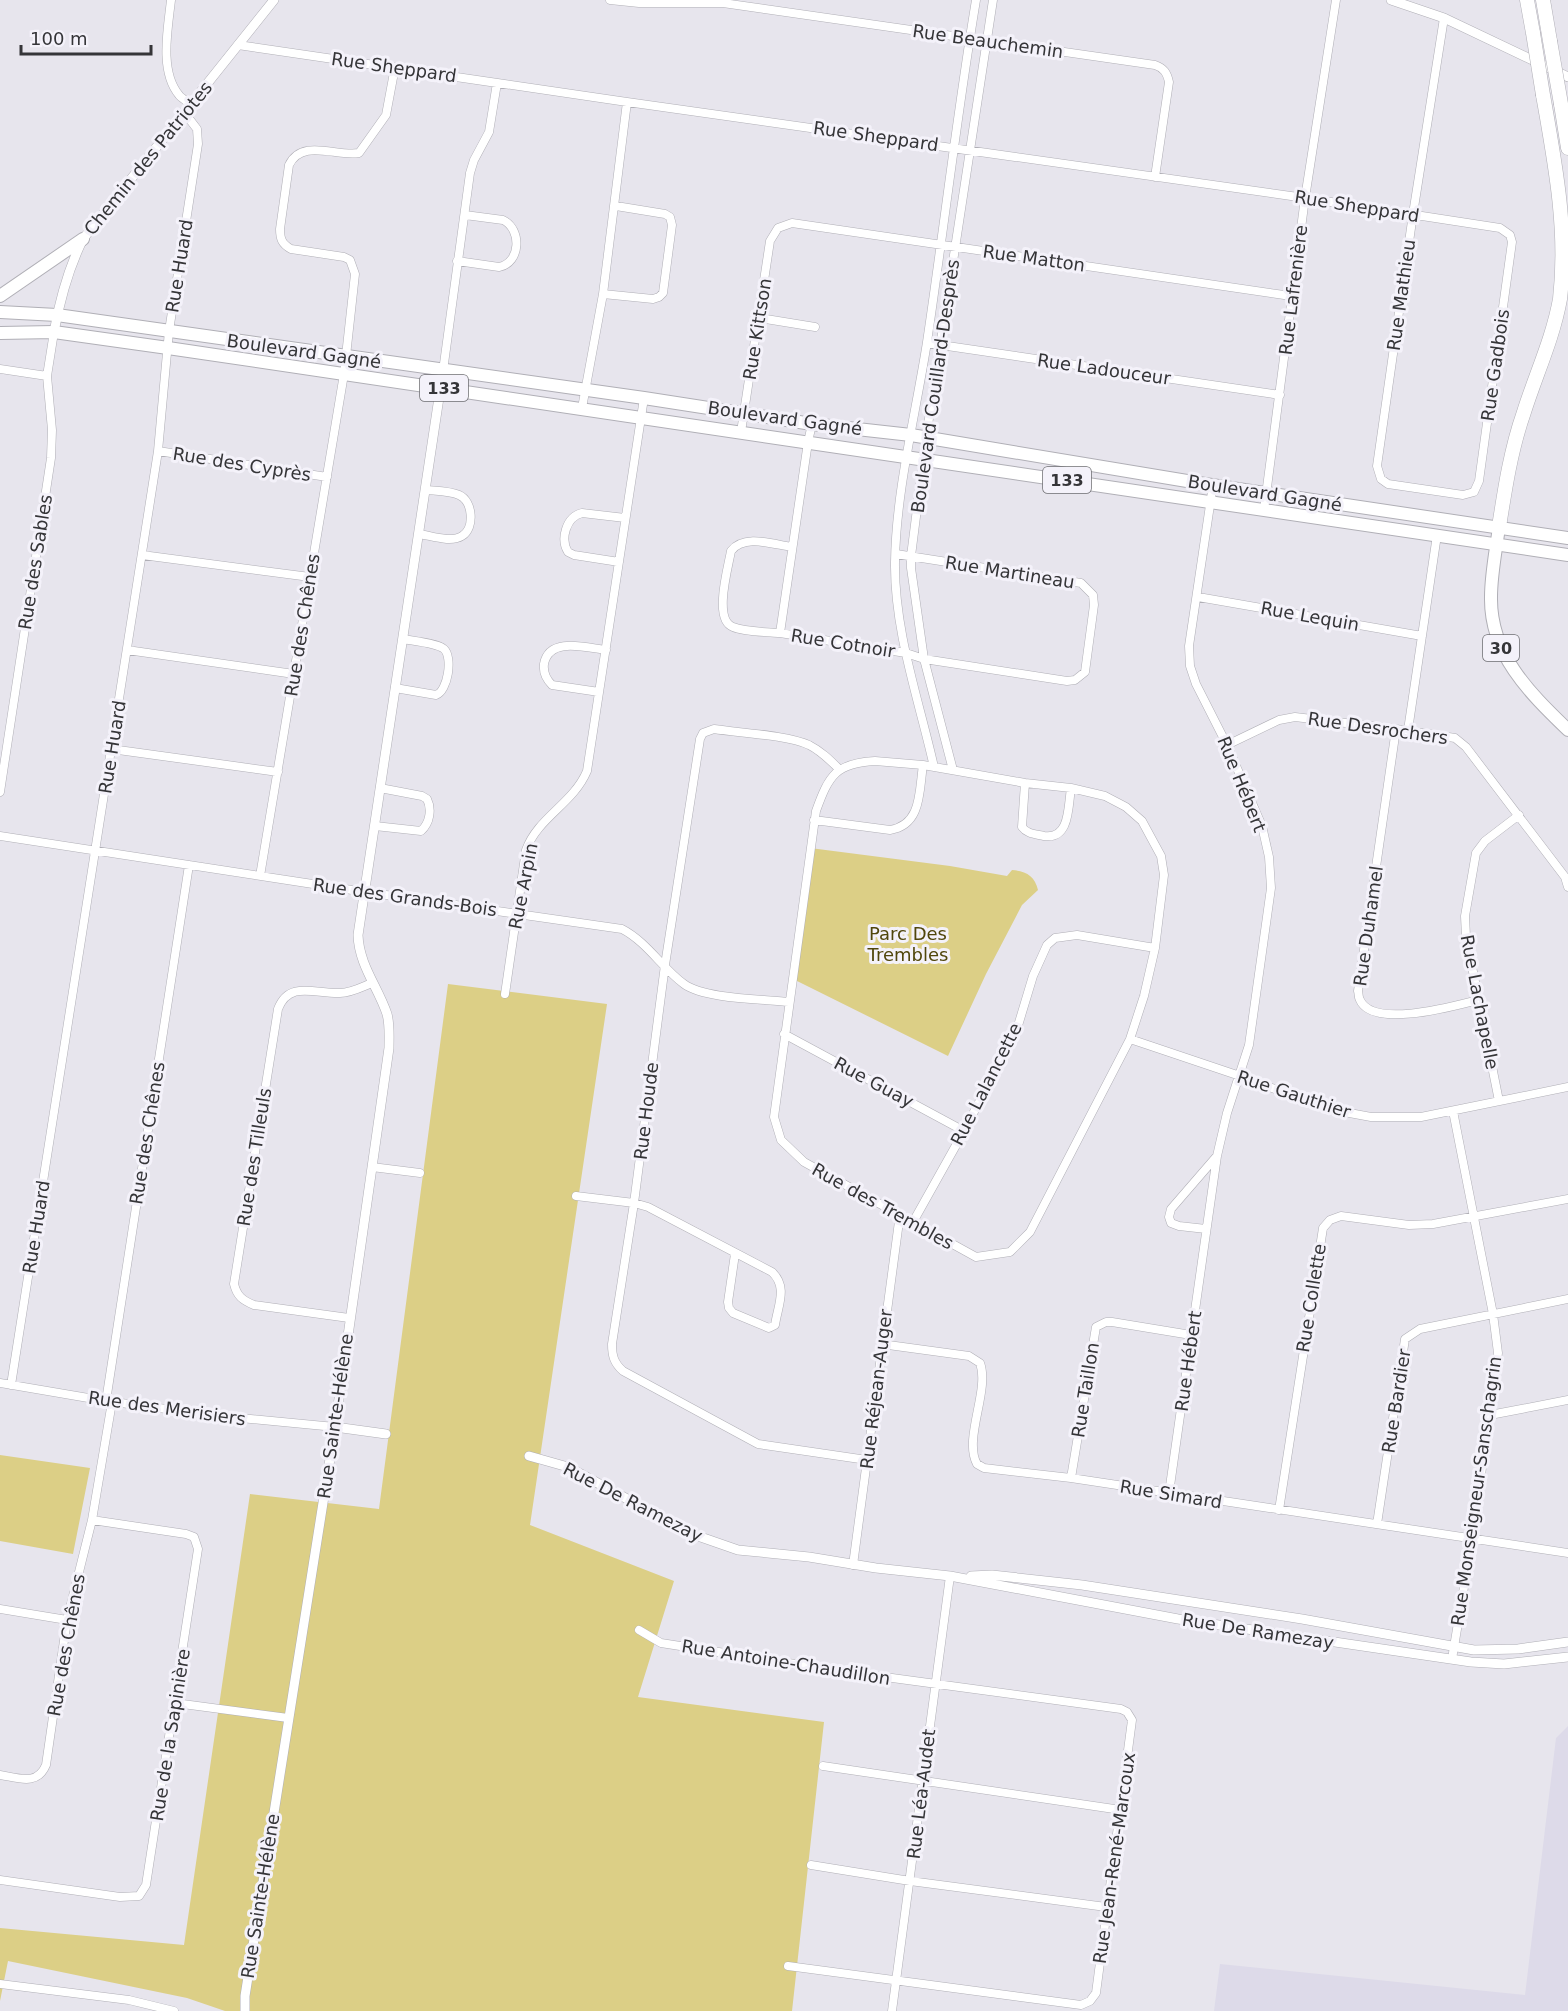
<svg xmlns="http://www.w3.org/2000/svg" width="1568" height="2011" font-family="'DejaVu Sans',sans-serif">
  <rect width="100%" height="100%" fill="#e7e5ed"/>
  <path fill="#dddae9" d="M1568,1726V2011H1214L1220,1964L1525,1995L1556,1738Z"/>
  <path fill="#dccf86" d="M810,848L950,866L1007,876L1012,870C1026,871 1035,876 1038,890L1022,905L986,974L948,1056L793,979Z
    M448,984L607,1004L530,1525L674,1581L638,1697L824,1722L792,2011H225L187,1998L8,1961L0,2001V1928L184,1945L250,1494L379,1509Z
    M0,1455L90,1468L73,1554L0,1541Z"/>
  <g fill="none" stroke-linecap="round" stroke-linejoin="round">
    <defs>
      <path id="minor" d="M171,0C168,28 159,71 179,95C181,98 187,101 190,104
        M610,0L639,3H723L1155,65C1164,68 1167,73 1169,82L1155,177
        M238,45L627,102L1305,198L1500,228L1510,235L1512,242L1479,481L1474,492L1463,495L1388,484L1381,479L1377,466L1413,214L1444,18
        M457,261L499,267C521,263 522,229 503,220L465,215
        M603,294L653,299L659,297L663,293L672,225L670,217L665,214L616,206
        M760,318L815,327
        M927,343L1280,395
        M0,369L47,376
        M443,371L470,173L474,160L489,132L497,83
        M582,408L603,294L627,102
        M812,424L808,442L780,633L906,653L924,659L1067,681L1075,680L1085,672L1094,605L1093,595L1081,583L896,554
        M741,432L770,241L778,228L792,223L1291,296
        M158,451L327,477
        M1264,510L1305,198L1336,0
        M419,534C432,536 451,543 462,536C475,528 473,501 459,495C450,491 436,491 426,490
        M142,555L310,577
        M619,562L574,555L568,552C560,539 566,517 582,513L625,518
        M1198,597L1422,636
        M780,633C767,632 745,632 733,627C713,620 728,568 731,551C744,534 772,544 792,547
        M127,650L294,674
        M395,688L436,695C448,691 453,657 444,649C437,643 413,641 403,639
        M599,692L552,685C546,679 543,672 544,664C549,636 587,648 606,650
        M1396,729L1358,991C1359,994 1358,997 1360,1000C1373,1029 1454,1006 1478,1000
        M1408,730L1437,535
        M1227,745L1279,720L1295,717L1396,729L1455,738L1466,747L1565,877L1568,887
        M111,749L278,772
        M875,761L923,765L1025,783L1071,788L1105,796L1126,807L1142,821L1161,856L1164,875L1155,948L1144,996L1130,1039L1030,1232L1010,1252L976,1257L804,1162L781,1140L774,1117L816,811C829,775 836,763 875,761Z
        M934,767C919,700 894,631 895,562C896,490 916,413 927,342C944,228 957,114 976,0
        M839,769C830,760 821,751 809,745C787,735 740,733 714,729L703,733L700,739L665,965L634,1203L612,1344C612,1356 614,1363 623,1371L758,1444L867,1460
        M953,770L924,659L911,568V556L926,438L993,0
        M1025,783L1022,827C1027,834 1035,834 1044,836C1070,840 1068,807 1071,788
        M0,792L51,458L52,430L47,376L54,332
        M814,820L890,830C922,825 919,791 923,765
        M375,826L421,831C430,823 432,809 427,799L422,796L380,788
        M0,836L365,892L622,929C647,942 662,968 684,984C704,999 763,999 789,1002
        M260,876L344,374L355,274L350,260L344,257L291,249C282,244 280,239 280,229L289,165C302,138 336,157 359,153L386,115L395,67
        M505,994L526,850C538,817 573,804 587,771L644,398
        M784,1034L964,1131
        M1130,1039L1240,1076L1328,1109L1371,1117H1421L1568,1087
        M1499,1101L1466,937L1465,916L1476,853L1485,841L1519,815
        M372,1167L420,1173
        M576,1196L634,1203L648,1207L772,1272C788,1287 778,1305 775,1325L769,1328L733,1313L729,1308L728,1302L735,1254
        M913,1222L964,1131L1017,1029L1033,976L1047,945L1055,938L1077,935L1155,948
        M1206,1229L1179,1226L1171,1223L1169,1217L1171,1209L1216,1157
        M349,1318L254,1305C242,1300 237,1296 234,1284L278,1009C289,980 315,994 340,993C351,993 362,987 372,983
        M881,1344L969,1356L980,1363C990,1390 963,1439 977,1464L984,1468L1071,1478L1568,1553
        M0,1383L106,1401L219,1416L335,1427
        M11,1385L158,451L169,331L198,144L197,129L184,112
        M106,1401L189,865
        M1490,1415L1568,1400
        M1071,1478L1096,1327L1106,1322H1112L1191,1335
        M1169,1493L1217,1156L1227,1113L1249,1045L1271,888L1269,857L1262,826L1227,745L1196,684L1190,666L1189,646L1213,485
        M1279,1510L1323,1228L1330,1220L1341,1216L1409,1225L1433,1224L1568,1199
        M1377,1524L1405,1339L1420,1329L1568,1299
        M853,1565L900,1214
        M0,1609L67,1620
        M639,1630L661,1643L833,1670L1121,1709L1127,1712L1132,1720L1096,1993L1090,2001L1081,2005L788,1966
        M1452,1659L1472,1539L1498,1353L1493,1314L1453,1111
        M175,1703L288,1718
        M823,1766L1121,1810
        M0,1775C19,1778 37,1786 46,1765L67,1620L92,1520L112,1402
        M811,1865L910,1881L1106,1907
        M0,1880L120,1897L139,1896L146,1885L198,1549L194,1537L186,1534L92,1520
        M0,1984L129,2000L174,2011
        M892,2011L950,1576"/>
      <path id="tertiary" d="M1391,0L1444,18L1568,77
        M54,332C60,299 68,269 83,239L274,0
        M335,1427L386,1434
        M529,1456L568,1467L692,1534L738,1550L809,1557L876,1568L950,1576L1178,1619L1471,1662L1504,1664L1568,1657
        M971,1576L992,1575L1082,1585L1302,1619L1474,1650L1518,1649L1568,1642
        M245,2011V1996L335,1427L389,1048C389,1036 390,1025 387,1014C378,987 359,965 358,935L443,371"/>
      <path id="primary" d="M0,296L83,239
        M0,312L57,315L644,398L812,424L911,435L1205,484L1568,538
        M0,333L54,332L168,348L1568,555"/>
      <path id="trunk" d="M1499,527C1496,550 1491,574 1491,597C1490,655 1530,693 1568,730"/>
      <path id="motorway" d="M1527,0L1533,33
        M1543,0L1550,41
        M1561,104L1568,148
        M1499,527C1505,488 1511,449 1524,412C1536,374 1553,338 1560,299C1568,230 1555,163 1543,95"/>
    </defs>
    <use href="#minor" stroke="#b0afb6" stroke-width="9"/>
    <use href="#tertiary" stroke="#b0afb6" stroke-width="10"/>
    <use href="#primary" stroke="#b0afb6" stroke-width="14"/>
    <use href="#trunk" stroke="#b0afb6" stroke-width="14"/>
    <use href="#motorway" stroke="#b0afb6" stroke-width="15"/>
    <use href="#minor" stroke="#fff" stroke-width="8"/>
    <use href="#tertiary" stroke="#fff" stroke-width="9"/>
    <use href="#primary" stroke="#fff" stroke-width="12"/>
    <use href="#trunk" stroke="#fff" stroke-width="12"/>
    <use href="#motorway" stroke="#fff" stroke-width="14"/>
    <defs>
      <path id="motorway-bridge" d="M1533,33L1543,95
        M1550,41L1561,104"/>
    </defs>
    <use href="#motorway-bridge" stroke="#b0afb6" stroke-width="15" stroke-linecap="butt"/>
    <use href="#motorway-bridge" stroke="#fff" stroke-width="14"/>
  </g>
  <g text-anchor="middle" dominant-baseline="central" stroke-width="6" stroke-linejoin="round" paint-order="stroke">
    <g fill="#f4f2fa" stroke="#6e6e72" stroke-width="1.5">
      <rect x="420" y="375" width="48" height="26" rx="4.5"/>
      <rect x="1043" y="467" width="48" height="26" rx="4.5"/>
      <rect x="1483" y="635" width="36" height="26" rx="4.5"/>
    </g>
    <g font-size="16" font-weight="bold" fill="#353538">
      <text x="444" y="388">133</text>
      <text x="1067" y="480">133</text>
      <text x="1501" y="648">30</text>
    </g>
    <g font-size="18" fill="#353538" stroke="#f4f2fa">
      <text transform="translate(988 41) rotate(8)">Rue Beauchemin</text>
      <text transform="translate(394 67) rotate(8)">Rue Sheppard</text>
      <text transform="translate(876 136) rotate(8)">Rue Sheppard</text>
      <text transform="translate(148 158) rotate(-51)">Chemin des Patriotes</text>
      <text transform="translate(1357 206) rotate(9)">Rue Sheppard</text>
      <text transform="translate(1034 258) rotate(8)">Rue Matton</text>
      <text transform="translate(179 266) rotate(-81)">Rue Huard</text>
      <text transform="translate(1293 290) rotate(-83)">Rue Lafrenière</text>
      <text transform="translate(1401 295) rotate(-82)">Rue Mathieu</text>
      <text transform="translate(757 329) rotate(-81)">Rue Kittson</text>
      <text transform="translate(304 351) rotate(8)">Boulevard Gagné</text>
      <text transform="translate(1495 365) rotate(-82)">Rue Gadbois</text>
      <text transform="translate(1104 369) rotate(8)">Rue Ladouceur</text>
      <text transform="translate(935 386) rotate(-82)">Boulevard Couillard-Desprès</text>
      <text transform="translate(785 418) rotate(8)">Boulevard Gagné</text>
      <text transform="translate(242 464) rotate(9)">Rue des Cyprès</text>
      <text transform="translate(1265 493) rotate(9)">Boulevard Gagné</text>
      <text transform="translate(35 562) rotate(-81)">Rue des Sables</text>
      <text transform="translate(1010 572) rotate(9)">Rue Martineau</text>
      <text transform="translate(1310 616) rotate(10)">Rue Lequin</text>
      <text transform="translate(302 625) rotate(-81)">Rue des Chênes</text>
      <text transform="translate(843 643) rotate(9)">Rue Cotnoir</text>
      <text transform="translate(1378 728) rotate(8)">Rue Desrochers</text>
      <text transform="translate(112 747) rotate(-81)">Rue Huard</text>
      <text transform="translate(1242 784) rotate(68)">Rue Hébert</text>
      <text transform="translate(523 886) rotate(-79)">Rue Arpin</text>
      <text transform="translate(405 897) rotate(8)">Rue des Grands-Bois</text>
      <text transform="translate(1368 926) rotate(-82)">Rue Duhamel</text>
      <text transform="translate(1480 1002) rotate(79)">Rue Lachapelle</text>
      <text transform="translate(874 1082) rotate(28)">Rue Guay</text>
      <text transform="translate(986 1084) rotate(-63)">Rue Lalancette</text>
      <text transform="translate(1294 1094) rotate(18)">Rue Gauthier</text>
      <text transform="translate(646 1111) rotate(-83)">Rue Houde</text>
      <text transform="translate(147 1133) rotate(-81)">Rue des Chênes</text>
      <text transform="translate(254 1157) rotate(-81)">Rue des Tilleuls</text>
      <text transform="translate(883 1206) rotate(29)">Rue des Trembles</text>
      <text transform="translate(36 1227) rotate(-81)">Rue Huard</text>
      <text transform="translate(1311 1298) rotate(-81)">Rue Collette</text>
      <text transform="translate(1188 1361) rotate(-82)">Rue Hébert</text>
      <text transform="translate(876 1389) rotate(-83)">Rue Réjean-Auger</text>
      <text transform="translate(1085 1390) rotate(-81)">Rue Taillon</text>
      <text transform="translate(1396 1401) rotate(-81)">Rue Bardier</text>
      <text transform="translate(167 1408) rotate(8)">Rue des Merisiers</text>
      <text transform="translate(335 1416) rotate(-82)">Rue Sainte-Hélène</text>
      <text transform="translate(1476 1491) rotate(-82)">Rue Monseigneur-Sanschagrin</text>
      <text transform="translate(1171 1494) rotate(9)">Rue Simard</text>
      <text transform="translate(633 1502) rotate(27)">Rue De Ramezay</text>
      <text transform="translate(1258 1631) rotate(9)">Rue De Ramezay</text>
      <text transform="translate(66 1645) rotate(-80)">Rue des Chênes</text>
      <text transform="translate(786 1662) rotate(9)">Rue Antoine-Chaudillon</text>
      <text transform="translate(170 1735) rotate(-81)">Rue de la Sapinière</text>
      <text transform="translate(921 1794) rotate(-83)">Rue Léa-Audet</text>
      <text transform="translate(1114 1858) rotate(-82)">Rue Jean-René-Marcoux</text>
      <text transform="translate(260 1896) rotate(-81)">Rue Sainte-Hélène</text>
    </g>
    <g font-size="18" fill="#50460b" stroke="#f4f2fa">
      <text x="908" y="933">Parc Des<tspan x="908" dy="21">Trembles</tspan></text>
    </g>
  </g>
  <path d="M21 45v9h130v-9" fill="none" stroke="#353538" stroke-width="3"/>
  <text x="30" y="45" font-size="18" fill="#353538" stroke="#f4f2fa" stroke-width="4.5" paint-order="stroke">100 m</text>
</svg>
